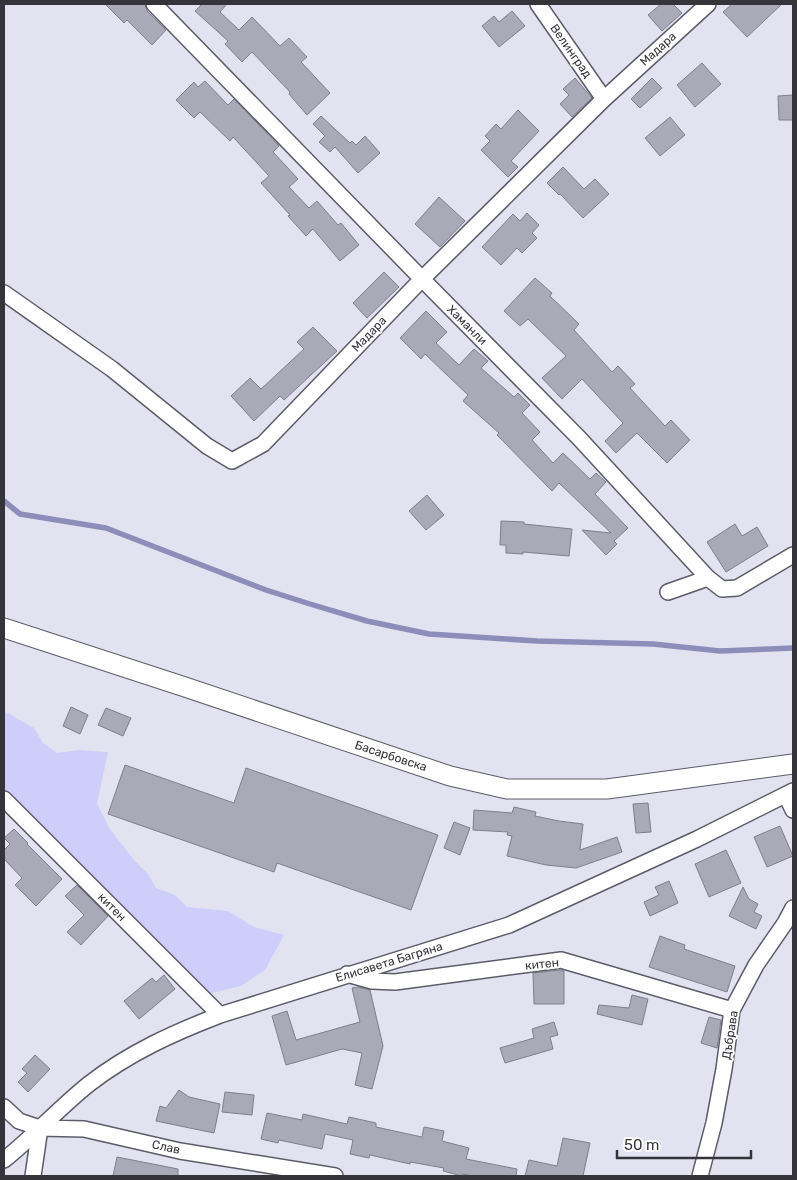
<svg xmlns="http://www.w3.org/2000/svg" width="797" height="1180" font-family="Rubik,sans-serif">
  <rect width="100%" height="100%" fill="#e2e2f1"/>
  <path fill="#cfcefb" d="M4,711L34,728L43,743L57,753L79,750L108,752L97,804L110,829L134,860L148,874L156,888L175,895L187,907L228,911L254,927L284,935L265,970L241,986L199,996L4,799Z"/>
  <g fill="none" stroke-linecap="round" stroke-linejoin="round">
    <path stroke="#8e8dba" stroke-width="5.5" d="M4,501L20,514L106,528L266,590L310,604L367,621L429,634L537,641L653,644L720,651L793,648"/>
  </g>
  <path fill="#a9a9b8" stroke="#7e7e8c" d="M105,4H145L147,11L166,30L152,45L127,20L124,23Z
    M202,4H227L220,12L239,30L252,17L280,46L289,38L307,57L301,62L330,93L307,115L289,94L290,92L252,52L242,62L225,44L228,41L195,11Z
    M661,4H673L682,13L662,31L648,15Z
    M732,4H782L747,37L723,12Z
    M512,11L525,26L499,47L482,26L494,16L499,22Z
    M702,63L721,84L695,107L677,85Z
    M575,78L592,98L572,117L560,104L569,95L563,89Z
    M652,78L662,88L640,108L631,99Z
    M205,81L228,105L234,99L279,146L273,152L298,179L289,187L309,208L317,201L338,225L341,223L359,245L340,261L313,229L306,236L288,216L290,215L261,183L269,176L233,137L230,141L200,112L194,118L176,100L194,82L198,87Z
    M793,95V120H779L778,96Z
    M518,110L539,131L511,161L518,167L508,177L481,150L490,141L485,136L496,124L501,129Z
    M321,116L350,143L352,141L356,145L365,136L380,153L358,173L335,147L330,152L319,142L325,136L313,124Z
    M670,117L685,135L660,156L645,138Z
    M563,167L584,189L595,179L609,194L583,218L560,194L559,195L547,183Z
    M439,197L465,221L440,247L415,224Z
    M527,213L539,225L532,233L537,238L522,253L517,248L501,265L482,247L513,214L520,221Z
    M384,272L399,287L367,318L353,303Z
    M535,278L552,293L550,296L579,324L574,330L612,372L618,366L635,384L630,388L665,426L671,420L690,440L667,463L637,433L616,453L605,441L623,423L582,379L562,399L542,378L566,356L528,319L520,326L504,311Z
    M426,311L447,332L436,343L459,365L474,349L488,361L481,368L514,397L518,393L530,405L522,413L540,432L532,440L553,463L563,453L590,479L596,473L606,482L595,494L628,528L614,541L617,544L606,555L582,530L611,533L559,483L552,491L497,435L499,433L463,401L468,395L425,354L421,359L400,338Z
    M313,327L337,351L284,400L280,396L254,421L231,396L250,378L261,389L304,349L297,342Z
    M427,495L444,515L426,530L409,511Z
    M501,521L524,522V524L572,529L569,556L523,552V554L506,553V545H500Z
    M735,524L742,536L757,527L768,546L726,572L707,542Z
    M71,707L88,715L80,734L63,726Z
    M106,708L131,718L123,736L98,725Z
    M125,765L234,803L246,768L438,835L411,910L277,863L274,872L108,814Z
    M648,803L651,832L636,833L633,804Z
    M514,807L536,812L535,816L559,821L583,824L580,850L617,837L622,852L576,868L546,865L507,856L512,836L507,835L508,832L473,830L474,810L512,813Z
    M454,822L470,828L460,855L444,848Z
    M780,826L793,856L767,867L754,837Z
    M14,829L28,843L27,844L62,879L36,906L15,885L22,878L4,859V850L10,844L4,838Z
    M726,850L741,883L709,897L695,864Z
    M669,881L678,903L650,916L644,902L659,895L655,887Z
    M77,885L108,916L81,945L67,932L84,915L65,896Z
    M743,887L749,899L758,904L754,912L762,916L756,929L729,916Z
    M660,936L685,945L684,949L735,966L727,992L649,967Z
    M560,970L564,971V1004H534L533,973Z
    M164,975L175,989L139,1019L124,1001L152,978L156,982Z
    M358,987L370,990L383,1046L372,1089L355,1085L362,1053L342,1049L286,1065L272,1016L287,1011L296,1040L360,1022L352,988Z
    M632,995L648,999L642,1025L597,1014L599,1005L629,1008Z
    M709,1017L721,1020L717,1048L701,1043Z
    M554,1022L558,1035L550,1037L553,1049L505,1063L500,1048L534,1038L532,1029Z
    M35,1055L50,1069L28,1092L18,1082L27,1073L22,1069Z
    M179,1090L189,1097L220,1104L214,1133L156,1121L160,1106L166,1108Z
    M225,1092L254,1095L252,1115L222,1112Z
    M267,1113L302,1120L303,1114L347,1124L349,1117L376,1123V1127L422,1137L424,1127L444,1131L442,1141L469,1148L466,1159L517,1169L516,1176H474L462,1174V1176L443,1171L444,1168L410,1162V1164L370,1155L369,1158L350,1154L353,1140L325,1134L322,1149L279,1140L278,1143L261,1139Z
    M563,1138L590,1143L583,1176H525L529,1160L557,1166Z
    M117,1157L178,1169V1176H113Z"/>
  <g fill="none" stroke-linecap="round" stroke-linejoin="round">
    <defs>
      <path id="minor" d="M154,4L422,279L579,438L708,578L722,589L737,588L793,555
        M538,4L604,99
        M4,293L112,369L207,446L232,461L263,444L422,279L604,99L708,4
        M668,592L708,578
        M786,795L793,810
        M4,799L220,1015
        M347,974L372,981L395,982L561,960L732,1010
        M4,1107L19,1121L40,1128L84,1129L180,1151L335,1176
        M4,1160C34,1136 59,1108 89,1084C129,1053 173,1033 220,1015L509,925L697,839L793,791
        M33,1176L40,1128
        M700,1176L714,1123L724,1069L732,1010L756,965L785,923L793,908"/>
      <path id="tertiary" d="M4,628L182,686L450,776L507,789H607L793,764"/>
    </defs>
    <use href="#minor" stroke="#5c5c69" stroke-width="18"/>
    <use href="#tertiary" stroke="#5c5c69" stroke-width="21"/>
    <use href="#minor" stroke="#fff" stroke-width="15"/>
    <use href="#tertiary" stroke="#fff" stroke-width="19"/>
  </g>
  <g text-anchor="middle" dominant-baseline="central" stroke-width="4" stroke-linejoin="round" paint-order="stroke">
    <g font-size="12" fill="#34343a" stroke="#fff">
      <text transform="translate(658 49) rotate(-42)">Мадара</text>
      <text transform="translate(571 51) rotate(55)">Велинград</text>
      <text transform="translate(467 325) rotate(45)">Хаманли</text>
      <text transform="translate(369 334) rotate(-46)">Мадара</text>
      <text transform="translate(391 756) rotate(18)">Басарбовска</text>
      <text transform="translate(112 907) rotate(45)">китен</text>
      <text transform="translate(389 962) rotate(-17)">Елисавета Багряна</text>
      <text transform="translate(542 964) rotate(-6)">китен</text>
      <text transform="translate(730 1035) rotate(-81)">Дъбрава</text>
      <text transform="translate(166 1147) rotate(12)">Слав</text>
    </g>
  </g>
  <rect width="797" height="1180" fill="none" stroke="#34343a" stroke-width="10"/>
  <path d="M617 1150v8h134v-8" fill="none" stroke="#34343a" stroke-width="2.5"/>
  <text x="624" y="1150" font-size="15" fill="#34343a" stroke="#ffffff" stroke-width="4" paint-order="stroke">50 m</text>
</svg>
